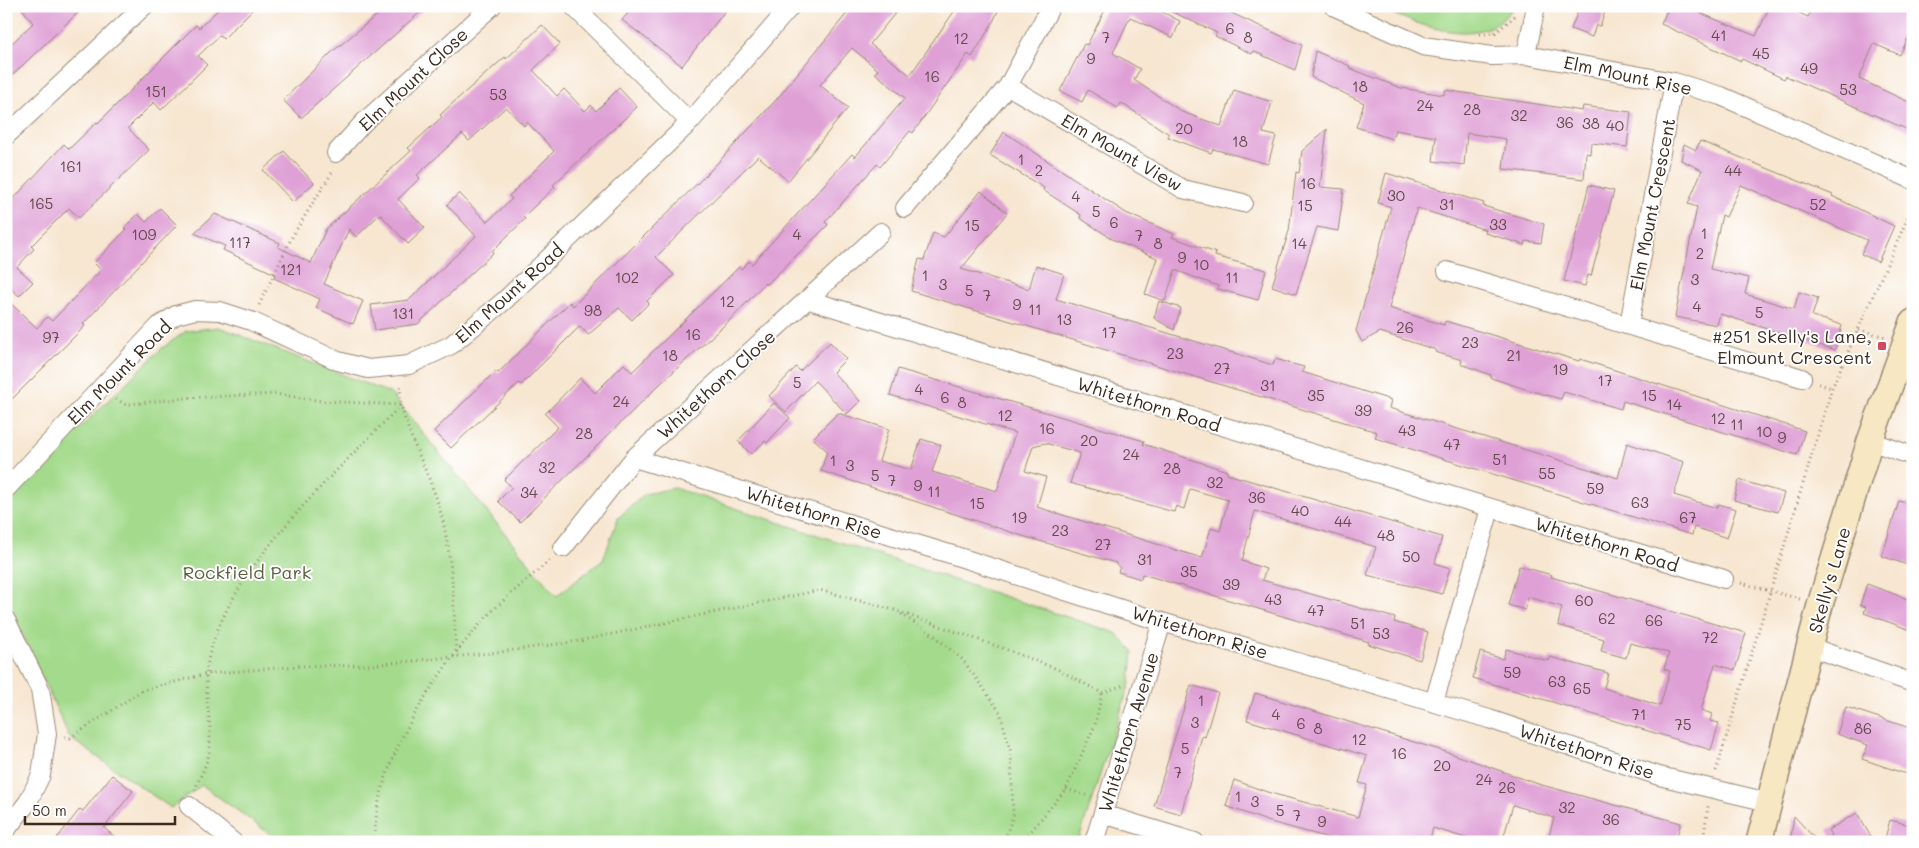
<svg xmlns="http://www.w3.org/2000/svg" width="1919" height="848" font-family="Mali,sans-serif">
  <rect width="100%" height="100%" fill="#fff"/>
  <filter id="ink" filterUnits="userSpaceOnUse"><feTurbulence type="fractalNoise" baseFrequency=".02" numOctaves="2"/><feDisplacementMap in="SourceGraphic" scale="10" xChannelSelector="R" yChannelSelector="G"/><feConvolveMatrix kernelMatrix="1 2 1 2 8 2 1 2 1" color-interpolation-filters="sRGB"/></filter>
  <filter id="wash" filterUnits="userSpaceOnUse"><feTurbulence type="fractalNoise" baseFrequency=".0096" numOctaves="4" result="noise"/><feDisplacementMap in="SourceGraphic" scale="20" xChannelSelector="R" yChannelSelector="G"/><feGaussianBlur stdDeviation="1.12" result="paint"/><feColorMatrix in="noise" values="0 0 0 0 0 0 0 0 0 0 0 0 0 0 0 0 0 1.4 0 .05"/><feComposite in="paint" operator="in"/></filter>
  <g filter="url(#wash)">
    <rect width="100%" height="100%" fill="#f7e6d0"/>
    <path fill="#a3da8b" stroke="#6f8254" d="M1375,6H1514C1484,54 1415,24 1375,6Z
      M219,327L390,393L556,596L603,560L618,518L645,494L674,488L1116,633L1133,651L1130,683L1078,842H281L202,785L171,808L70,738L6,600V500L161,349L186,331Z"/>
    <g id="blocks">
      <path fill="#dfa0d6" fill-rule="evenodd" d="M20,6H85L6,81V49L33,23Z
        M222,6H256L223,39L220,35L198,56L207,65L193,79L161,110L154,102L128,128L149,150L79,218L69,208L31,246L34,249L17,267L33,282L19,296L6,284V207L64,144L69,149L97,122L98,123L196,25L199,28Z
        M388,6H427L301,118L283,100L332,52Z
        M634,6H729L682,66L622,20Z
        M853,6H901L870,44L910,75L958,6H1000L993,22L972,57L968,54L913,133L910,131L880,167L877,164L825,222L828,225L766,285L765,283L732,318L660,384L520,522L498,501L512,487L504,480L558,427L545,414L580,378L595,393L624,364L632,372L739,267L741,269L749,261L752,264L852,154L855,157L905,98L875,73L878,70L852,48L820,85L848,108L788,181L758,156L656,257L674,275L647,301L649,303L632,320L619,308L588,335L580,326L521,385L519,383L451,448L434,431L496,371L498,373L570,302L573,306L710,171L776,100Z
        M1107,6H1151L1180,21L1173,38L1130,17L1113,53L1140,69L1134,80L1182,112L1221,126L1234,90L1272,102L1263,133L1276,136L1268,164L1213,149L1211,153L1168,137L1169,134L1121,103L1118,108L1088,90L1082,102L1060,91L1084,44L1087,45Z
        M1160,6H1216L1288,39L1302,45L1295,70L1253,51L1252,54L1215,36L1217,33Z
        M1580,6H1607L1600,26L1596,25L1592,37L1571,29Z
        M1669,6H1683L1756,36L1770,6H1784L1808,17L1813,6H1913V27L1900,55L1874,44L1859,79L1913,104V132L1786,76L1784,79L1742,59L1741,61L1661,24Z
        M542,25L560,44L533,70L557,96L564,89L585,111L591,105L596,111L619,88L637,107L553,185L555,187L523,217L525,219L492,251L493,253L418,324L375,330L371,305L409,300L476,236L447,205L459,193L487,222L512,199L509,196L554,151L527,122L524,126L506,107L469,141L462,134L417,175L420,178L398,199L425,228L408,244L380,214L356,237L349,229L324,284L363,301L353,324L316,308L320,299L274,278L275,274L223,250L225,246L194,233L215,214L280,243L278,247L311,263L326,229L411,151L408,148L442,117L440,115L455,101L505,57L506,59Z
        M1315,51L1350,66L1349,68L1401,88L1444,95L1445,90L1582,111L1583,106L1631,112L1627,147L1591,143L1590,154L1586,153L1584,179L1503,169L1506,139L1467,133L1464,165L1433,161L1436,137L1395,130L1392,139L1356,127L1364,103L1311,77Z
        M1327,129L1320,187L1344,189L1338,231L1317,227L1296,294L1272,286L1289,231L1296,172L1299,173L1302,151Z
        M1004,132L1126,213L1174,234L1172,237L1216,253L1215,256L1266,270L1258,300L1218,289V286L1175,270L1165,301L1145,294L1157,258L1114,240L1080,218L1081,215L1043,190L1044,188L990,155Z
        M1700,141L1833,195L1832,196L1894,226L1878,262L1861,254L1867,240L1741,185L1726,217L1722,215L1710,269L1749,278L1745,294L1794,309L1799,292L1818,298L1812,316L1842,325L1835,350L1720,314L1717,325L1675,317L1697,207L1688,204L1702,170L1681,160L1684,144L1696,150Z
        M284,151L314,183L293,202L263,170Z
        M1386,173L1484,203L1483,206L1544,224L1541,243L1526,241L1525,245L1485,233L1486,230L1417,208L1389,308L1444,325L1445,321L1579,361L1580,359L1805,431L1797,455L1623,401L1621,409L1564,392L1561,399L1532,391L1491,378V375L1461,364L1462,360L1435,352L1436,350L1380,332L1362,342L1356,331L1391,207L1378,203Z
        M1589,185L1614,191L1591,276L1588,275L1585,286L1564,281Z
        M981,191L1007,213L961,269L1029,289L1036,265L1064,274L1056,299L1273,365L1275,359L1304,367L1302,372L1391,400L1389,408L1618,478L1627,443L1684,462L1674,495L1717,508L1718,504L1736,509L1727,538L1694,527L1692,535L1375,438L1377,432L911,291L919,259L924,260L933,233L944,237Z
        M160,208L177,225L83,324L85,326L6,405V299L37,328L47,317L52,321L101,270L94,263L126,230L124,228L138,214L146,222Z
        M1159,301L1181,308L1174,330L1154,318Z
        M830,342L846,359L833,372L860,401L847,414L815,381L786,412L769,396L796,367L800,371Z
        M898,369L1144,441L1143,444L1227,471V474L1442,537L1435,563L1450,568L1442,594L1367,575L1376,547L1255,511L1242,561L1266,569L1262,580L1395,618L1394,622L1428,632L1420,660L1368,644L1369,642L1142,574L1141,579L1118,572L1120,567L1116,565V563L1029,538L821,471L827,451L813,438L838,413L889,429L879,461L911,470L921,439L941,445L932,472L997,491L1015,433L890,395ZM1045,443L1080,453L1070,483L1174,512L1176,506L1184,509L1190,489L1228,500L1220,531L1211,528L1202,558L1037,507L1046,477L1025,471L1033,446Z
        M774,403L790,418L767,443L765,441L751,454L738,441Z
        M1739,480L1784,493L1778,512L1734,500Z
        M1899,501L1913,505V567L1882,556Z
        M1519,566L1552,575L1551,577L1746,633L1735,670L1715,664L1701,710L1712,714L1710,721L1719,723L1711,750L1473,678L1480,652L1503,659L1506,649L1549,661L1550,657L1608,673L1604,688L1660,706L1670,671L1664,669L1669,653L1630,643L1626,658L1601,651L1604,639L1558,625L1562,607L1528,597L1525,610L1508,605Z
        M1867,584L1913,601V631L1864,613L1866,607L1860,605Z
        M1191,685L1218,693L1205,737L1202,736L1181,814L1154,806Z
        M1255,693L1456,755L1538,784L1681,823L1675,842H1567L1549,836L1554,818L1513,805L1502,842H1479L1433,828L1429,842H1344L1267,821L1226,806L1234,780L1267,792L1358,817L1367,785L1359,783L1367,756L1247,720Z
        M1846,707L1913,729V753L1906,774L1862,759L1868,745L1837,734Z
        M112,775L133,791L104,828L121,842H54L80,809L83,811Z
        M1857,813L1874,842H1835L1828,830Z
        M1794,816L1818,842H1790Z
        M1890,820L1913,826V842H1884Z"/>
    </g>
  </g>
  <g filter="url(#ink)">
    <use href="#blocks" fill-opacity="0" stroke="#987" stroke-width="1"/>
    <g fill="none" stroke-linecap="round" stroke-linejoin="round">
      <defs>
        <path id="street" d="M573,6L690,122
          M1333,6L1423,46L1492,56L1526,55L1674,82L1721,96L1913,180
          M1526,55L1536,6
          M1008,86L1183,189L1243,203
          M6,136L144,6
          M336,153L364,122L492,6
          M905,208L1008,86L1051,6
          M1447,271L1802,378
          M809,300L1724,579
          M1629,325L1674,82
          M1870,441L1913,456
          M634,458L953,555L1162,622L1489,719L1659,776L1768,802
          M6,489L159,326L176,315L195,310L220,311L251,321L338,361L368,369L409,365L451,345L504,301L690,122L791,6
          M563,548L634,458L881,232
          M6,620L40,689L47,734L41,775L28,802L6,830
          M1810,647L1913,683
          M1434,702L1490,509
          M189,806L233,842
          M1103,814L1195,842
          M1094,842L1162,622"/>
        <path id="secondary" d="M1759,842L1820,605L1870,441L1913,322"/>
      </defs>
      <use href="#street" stroke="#987" stroke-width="20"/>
      <use href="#secondary" stroke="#987" stroke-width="28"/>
      <path stroke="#987" stroke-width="3" stroke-dasharray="1 4" stroke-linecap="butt" d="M1480,34L1495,33L1515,16
        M259,305L293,235L333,171
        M1859,330L1886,337
        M1819,384L1832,388
        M116,399L125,404H131L184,398L276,394L322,401L401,405L400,384
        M1741,583L1800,599
        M901,614L932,634L963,660L1000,712L1011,753L1013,815L1004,842
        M65,737L70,738L143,690L206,674L299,666L372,665L500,652L579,641L820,590L894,610L1005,649L1057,669L1102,693L1124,685
        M1716,771L1832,388L1913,206
        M1066,789L1089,796
        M195,790C199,778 206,767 209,754C214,722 201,689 209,656C232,564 337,472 401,405C410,442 430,474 440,510C453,557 454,606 456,655
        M375,842C372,768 434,674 483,621C503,599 527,580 550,560
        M1022,842L1066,789L1095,725L1102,693
        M1703,842L1708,806"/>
      <use href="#street" stroke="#fff" stroke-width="18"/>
      <use href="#secondary" stroke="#f7e8c3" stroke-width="25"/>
    </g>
  </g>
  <rect fill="#d1495b" stroke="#fff" stroke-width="2" x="1877" y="341" width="10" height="10" rx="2.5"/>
  <g text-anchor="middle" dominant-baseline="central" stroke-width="4" stroke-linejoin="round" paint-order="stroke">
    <g font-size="15" fill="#64484c">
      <text x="1230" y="28">6</text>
      <text x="1719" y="35">41</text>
      <text x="1106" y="37">7</text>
      <text x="1248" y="37">8</text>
      <text x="961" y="38">12</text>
      <text x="1761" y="53">45</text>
      <text x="1091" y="58">9</text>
      <text x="1809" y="68">49</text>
      <text x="932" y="76">16</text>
      <text x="1360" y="86">18</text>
      <text x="1848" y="89">53</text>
      <text x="156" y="91">151</text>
      <text x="498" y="94">53</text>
      <text x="1425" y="105">24</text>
      <text x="1472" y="109">28</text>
      <text x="1519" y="115">32</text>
      <text x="1565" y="122">36</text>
      <text x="1591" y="123">38</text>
      <text x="1615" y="125">40</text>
      <text x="1184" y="128">20</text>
      <text x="1240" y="141">18</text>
      <text x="1021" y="159">1</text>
      <text x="71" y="166">161</text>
      <text x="1039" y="170">2</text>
      <text x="1733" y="170">44</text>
      <text x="1308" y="183">16</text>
      <text x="1396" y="195">30</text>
      <text x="1076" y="196">4</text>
      <text x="41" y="203">165</text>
      <text x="1447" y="204">31</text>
      <text x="1818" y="204">52</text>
      <text x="1305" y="205">15</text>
      <text x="1096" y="211">5</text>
      <text x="1114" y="222">6</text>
      <text x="1498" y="224">33</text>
      <text x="972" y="225">15</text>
      <text x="1704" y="233">1</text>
      <text x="144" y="234">109</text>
      <text x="797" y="234">4</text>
      <text x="1139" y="235">7</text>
      <text x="240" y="242">117</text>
      <text x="1158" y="243">8</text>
      <text x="1299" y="243">14</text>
      <text x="1700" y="253">2</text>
      <text x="1182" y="257">9</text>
      <text x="1201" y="264">10</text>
      <text x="291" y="269">121</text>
      <text x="925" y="275">1</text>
      <text x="627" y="277">102</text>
      <text x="1232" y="277">11</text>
      <text x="1695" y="279">3</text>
      <text x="943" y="284">3</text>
      <text x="969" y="290">5</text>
      <text x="987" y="295">7</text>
      <text x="727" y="301">12</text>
      <text x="1017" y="304">9</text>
      <text x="1697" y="306">4</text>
      <text x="1035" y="309">11</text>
      <text x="593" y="310">98</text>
      <text x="1759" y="312">5</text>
      <text x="403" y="313">131</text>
      <text x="1064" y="319">13</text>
      <text x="1405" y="327">26</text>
      <text x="1109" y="332">17</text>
      <text x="693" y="334">16</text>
      <text x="51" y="337">97</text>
      <text x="1470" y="342">23</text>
      <text x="1175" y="353">23</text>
      <text x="670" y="355">18</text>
      <text x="1514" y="355">21</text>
      <text x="1222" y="368">27</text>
      <text x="1560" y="369">19</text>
      <text x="1605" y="380">17</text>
      <text x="797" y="382">5</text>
      <text x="1268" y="385">31</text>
      <text x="919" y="389">4</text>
      <text x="1316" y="395">35</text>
      <text x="1649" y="395">15</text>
      <text x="945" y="397">6</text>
      <text x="621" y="401">24</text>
      <text x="962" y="402">8</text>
      <text x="1674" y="404">14</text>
      <text x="1363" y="410">39</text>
      <text x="1005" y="415">12</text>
      <text x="1718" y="418">12</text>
      <text x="1737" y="424">11</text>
      <text x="1047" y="428">16</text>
      <text x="1407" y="430">43</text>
      <text x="1764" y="431">10</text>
      <text x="584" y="433">28</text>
      <text x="1782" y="437">9</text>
      <text x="1089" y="440">20</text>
      <text x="1452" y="444">47</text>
      <text x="1131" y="454">24</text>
      <text x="1500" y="459">51</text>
      <text x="833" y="460">1</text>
      <text x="850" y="465">3</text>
      <text x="547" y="467">32</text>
      <text x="1172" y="468">28</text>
      <text x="1547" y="473">55</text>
      <text x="875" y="475">5</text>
      <text x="892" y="480">7</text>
      <text x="1215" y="482">32</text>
      <text x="918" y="485">9</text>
      <text x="1595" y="488">59</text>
      <text x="934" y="491">11</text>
      <text x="529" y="492">34</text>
      <text x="1257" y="497">36</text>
      <text x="1640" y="502">63</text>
      <text x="977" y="503">15</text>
      <text x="1300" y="510">40</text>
      <text x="1019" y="517">19</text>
      <text x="1688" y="517">67</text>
      <text x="1343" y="521">44</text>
      <text x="1060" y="530">23</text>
      <text x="1386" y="535">48</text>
      <text x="1103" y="544">27</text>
      <text x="1411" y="556">50</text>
      <text x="1145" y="559">31</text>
      <text x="1189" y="571">35</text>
      <text x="1231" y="584">39</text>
      <text x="1273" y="599">43</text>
      <text x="1584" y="600">60</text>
      <text x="1316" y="610">47</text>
      <text x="1607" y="618">62</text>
      <text x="1654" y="620">66</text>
      <text x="1358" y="623">51</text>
      <text x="1381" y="633">53</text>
      <text x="1710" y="637">72</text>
      <text x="1512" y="672">59</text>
      <text x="1557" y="681">63</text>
      <text x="1582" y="688">65</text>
      <text x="1201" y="700">1</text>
      <text x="1276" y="714">4</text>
      <text x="1639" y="714">71</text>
      <text x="1195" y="722">3</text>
      <text x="1301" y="723">6</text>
      <text x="1683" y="724">75</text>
      <text x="1318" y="728">8</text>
      <text x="1863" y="728">86</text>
      <text x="1359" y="739">12</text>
      <text x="1185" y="748">5</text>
      <text x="1399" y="753">16</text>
      <text x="1442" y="765">20</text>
      <text x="1178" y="772">7</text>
      <text x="1484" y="779">24</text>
      <text x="1507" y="787">26</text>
      <text x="1238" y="796">1</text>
      <text x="1255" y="801">3</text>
      <text x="1567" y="807">32</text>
      <text x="1280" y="810">5</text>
      <text x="1297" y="815">7</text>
      <text x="1611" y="819">36</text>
      <text x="1322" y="821">9</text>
    </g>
    <g font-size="18" fill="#3b2a1e" stroke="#fff">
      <text transform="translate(1628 75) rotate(12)">Elm Mount Rise</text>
      <text transform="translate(413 79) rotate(-43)">Elm Mount Close</text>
      <text transform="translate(1122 152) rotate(30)">Elm Mount View</text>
      <text transform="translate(1652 204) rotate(-79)">Elm Mount Crescent</text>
      <text transform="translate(509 293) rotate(-42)">Elm Mount Road</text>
      <text transform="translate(119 372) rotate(-45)">Elm Mount Road</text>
      <text transform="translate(716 384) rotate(-42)">Whitethorn Close</text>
      <text transform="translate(1149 404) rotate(17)">Whitethorn Road</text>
      <text transform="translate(814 512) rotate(17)">Whitethorn Rise</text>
      <text transform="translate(1607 544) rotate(17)">Whitethorn Road</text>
      <text transform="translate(1829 580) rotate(-74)">Skelly's Lane</text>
      <text transform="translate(1200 632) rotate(17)">Whitethorn Rise</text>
      <text transform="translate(1128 732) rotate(-73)">Whitethorn Avenue</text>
      <text transform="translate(1587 751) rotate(18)">Whitethorn Rise</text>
    </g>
    <g font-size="18" fill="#3b2a1e" stroke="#fff" text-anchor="end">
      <text x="1872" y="336">#251 Skelly's Lane,<tspan x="1872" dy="21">Elmount Crescent</tspan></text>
    </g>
    <g font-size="18" fill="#5a5f3f" stroke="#fff">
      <text x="247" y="572">Rockfield Park</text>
    </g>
  </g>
  <rect width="1919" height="848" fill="none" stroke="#fff" stroke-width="25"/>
  <path d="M25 816v8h150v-8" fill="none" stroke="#3b2a1e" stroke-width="2.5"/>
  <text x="32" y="816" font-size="15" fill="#3b2a1e" stroke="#ffffff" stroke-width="4" paint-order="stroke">50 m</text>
</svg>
